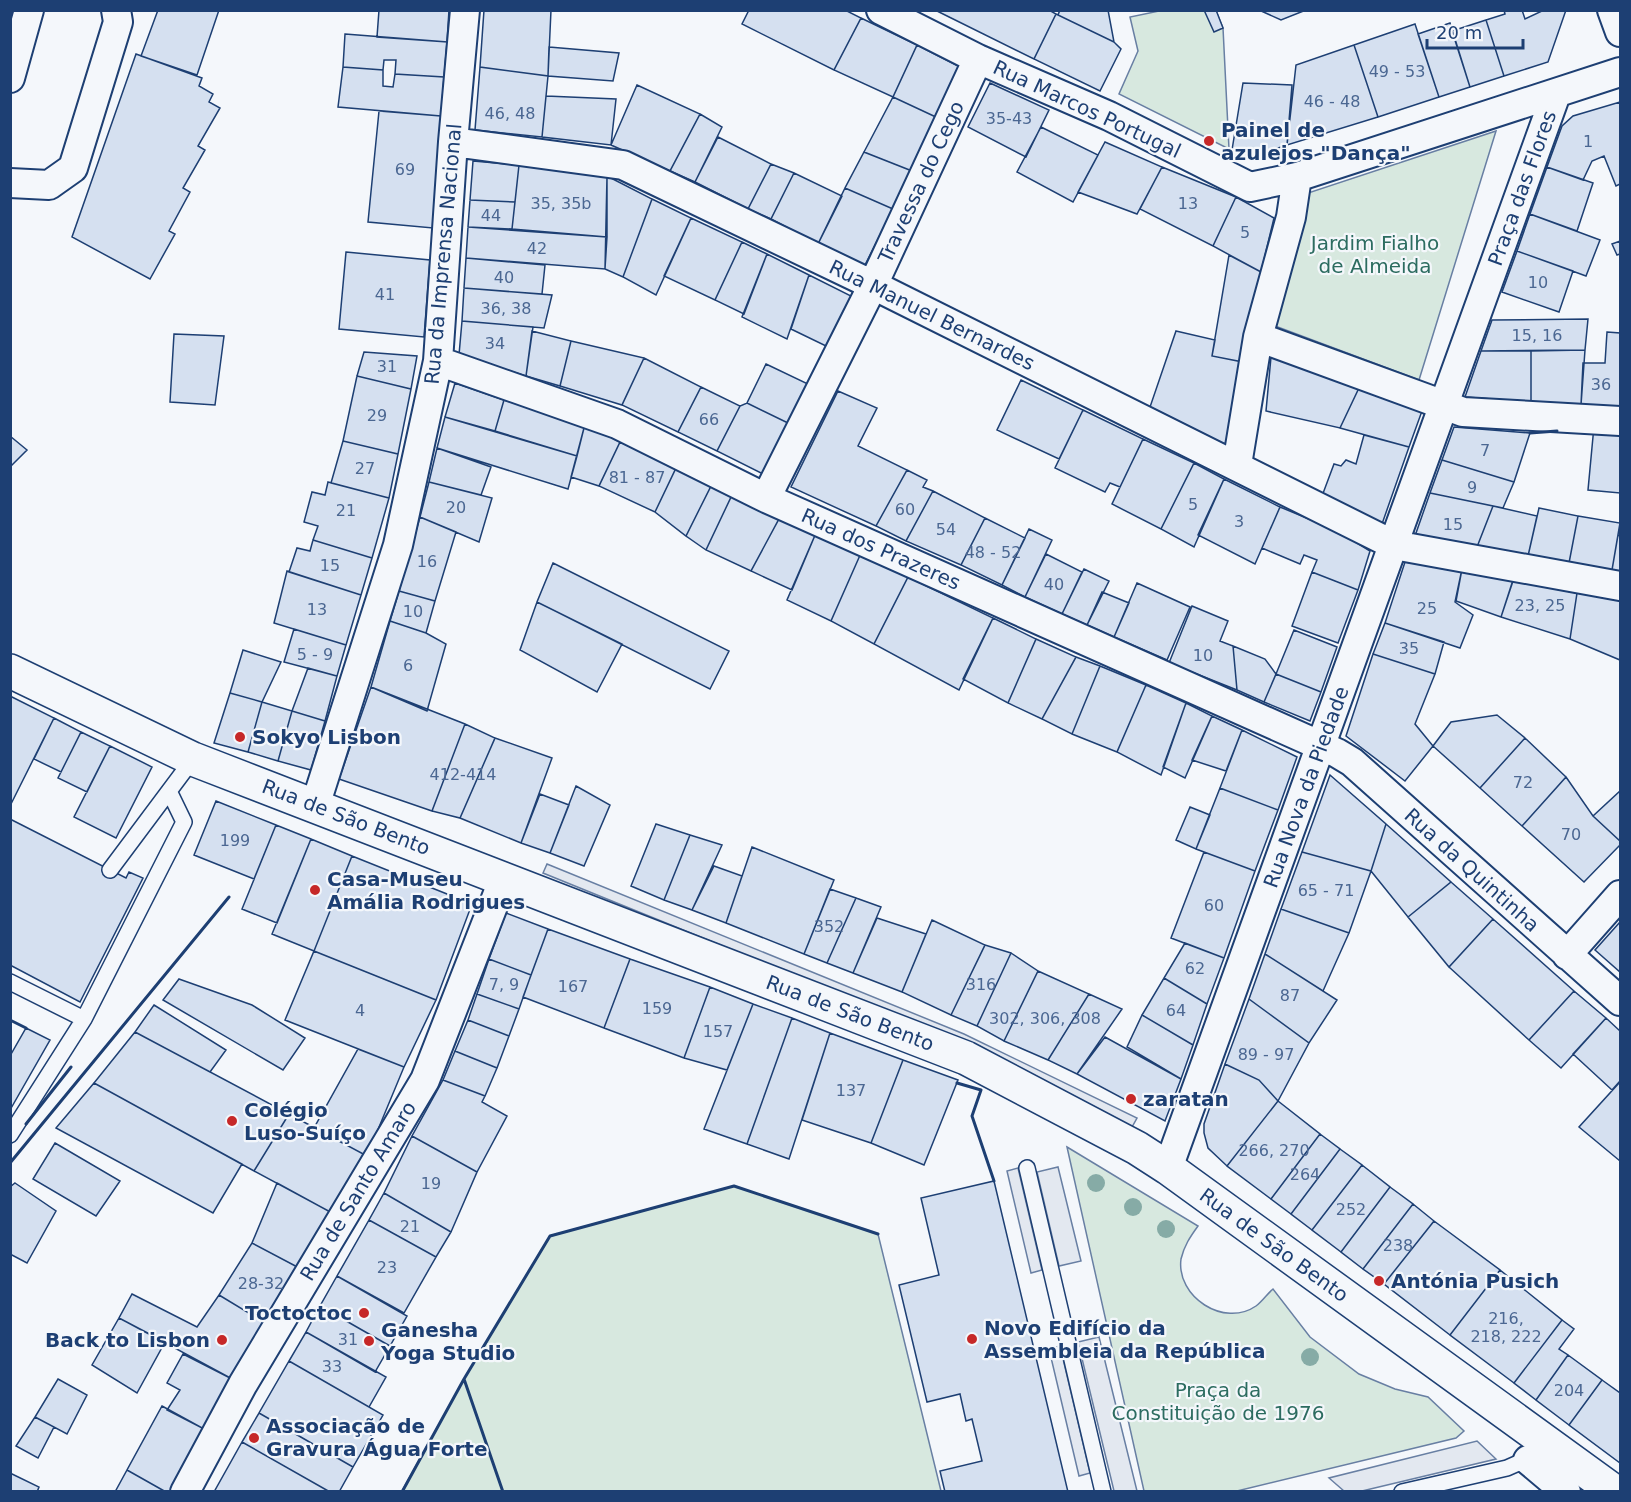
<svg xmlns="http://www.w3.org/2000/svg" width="1631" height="1502" font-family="'DejaVu Sans',sans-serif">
  <rect width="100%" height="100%" fill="#f4f7fb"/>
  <path fill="#d7e8df" stroke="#687fa3" stroke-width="1.5" d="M1159,11H1216L1223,28L1229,149L1119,94L1138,51L1130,17Z
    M1496,131L1419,380L1275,326L1308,193Z
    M1067,1147L1198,1226C1190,1237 1184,1246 1181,1259C1176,1297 1224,1328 1256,1306C1262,1302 1267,1294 1273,1289L1310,1337L1359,1374L1395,1389L1428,1397L1464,1431L1456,1438L1237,1491H1144Z
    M734,1186L878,1234L941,1491H402L464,1379L550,1236Z"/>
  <path fill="#e3e8f0" stroke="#687fa3" stroke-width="1.5" d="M547,864L964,1034L1137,1118L1132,1127L961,1043L543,873Z
    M1058,1167L1081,1261L1059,1266L1037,1172Z
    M1018,1168L1042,1270L1031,1273L1007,1171Z
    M1099,1337L1137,1491H1114L1078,1342Z
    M1060,1346L1090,1473L1079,1476L1049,1349Z
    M1477,1441L1496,1459L1362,1491H1344L1329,1478Z"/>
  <path fill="#d5e0f0" stroke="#1d3f73" stroke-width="1.5" d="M158,10H219L197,75L141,56Z
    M379,10H449L447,42L377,37Z
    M484,10H551L548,76L480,67Z
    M749,10H845L861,18L834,70L742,24Z
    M935,10H1049L1056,14L1034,59Z
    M1060,10H1108L1114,42L1058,15Z
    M1204,10H1216L1223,28L1214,32Z
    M1259,10H1306L1281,20Z
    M1504,10H1522L1525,19L1544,10H1566L1548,62L1504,76L1486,20L1505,14Z
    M1056,14L1114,42L1121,49L1100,91L1034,59Z
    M861,18L917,45L893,97L834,70Z
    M1486,20L1504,76L1470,87L1452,31Z
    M1450,23L1470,87L1439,97L1418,34Z
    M1415,24L1439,97L1378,117L1354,45Z
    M345,34L447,42L444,77L395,74L396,60H384L383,70L343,67Z
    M917,45L962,68L938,118L893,97Z
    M1354,45L1378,117L1287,145L1296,65Z
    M549,47L619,53L613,81L548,76Z
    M136,54L202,78L199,86L213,94L209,102L220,108L198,146L205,150L183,188L190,192L169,231L175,234L150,279L72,237Z
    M343,67L383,70V86L393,87L395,74L444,77L441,116L338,107Z
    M480,67L548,76L542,137L475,130Z
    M990,83L1049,110L1026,157L968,127Z
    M1243,83L1292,85L1287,145L1240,161L1231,156Z
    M637,85L700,114L670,171L611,145Z
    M546,96L616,99L611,145L542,137Z
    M893,97L938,118L912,171L864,152Z
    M1620,102V184L1616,186L1604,156L1592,161L1583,180L1547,167L1562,126L1573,116Z
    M379,111L441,116L433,228L368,222Z
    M700,114L722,127L695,182L670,171Z
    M1041,127L1098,155L1073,202L1017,172Z
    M718,137L771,164L748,209L695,182Z
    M1105,142L1162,167L1137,214L1078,192Z
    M864,152L912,171L893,209L845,188Z
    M473,161L519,165L515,202L470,200Z
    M771,164L794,173L771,219L748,209Z
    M519,165L607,176V237L512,229Z
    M1162,167L1236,197L1213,246L1140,209Z
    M1547,167L1593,183L1577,231L1530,214Z
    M794,173L842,196L818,244L771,219Z
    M607,176L652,199L623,277L605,269Z
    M845,188L893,209L864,267L818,244Z
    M1236,197L1274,218L1261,272L1213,246Z
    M652,199L691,218L656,295L623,277Z
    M470,200L515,202L512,229L468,227Z
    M1530,214L1600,240L1586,276L1517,251Z
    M691,218L742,242L715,300L664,276Z
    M468,227L607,237L605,269L466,258Z
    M1620,241V254L1617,255L1612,244Z
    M742,242L767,254L744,314L715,300Z
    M1517,251L1573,271L1559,312L1502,292Z
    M346,252L430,260L424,337L339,329Z
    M767,254L809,275L787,339L742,317Z
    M1229,255L1261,272L1243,362L1212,356Z
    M466,258L545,265L542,294L464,288Z
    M809,275L851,296L826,346L791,329Z
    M464,288L552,295L544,328L462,321Z
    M1588,319L1585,350L1481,351L1492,320Z
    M462,321L533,327L526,376L459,355Z
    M532,331L571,341L560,386L526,376Z
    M1176,331L1215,340L1212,356L1243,362L1226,445L1150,407Z
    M1607,332L1620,333V407L1581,405L1583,363H1605Z
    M174,334L224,336L215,405L170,402Z
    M571,341L644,358L622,405L560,386Z
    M1585,350L1581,405L1531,402V351Z
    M1481,351H1531V402L1465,397Z
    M364,352L417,356L411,389L357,376Z
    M1271,357L1359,388L1340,428L1266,411Z
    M644,358L701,387L678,432L622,405Z
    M766,364L808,384L788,423L747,403Z
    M357,376L411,389L398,454L343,441Z
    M1021,380L1083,410L1059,459L997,430Z
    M455,383L504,400L495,431L445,417Z
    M701,387L740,406L717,451L678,432Z
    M1359,388L1422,411L1409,447L1340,428Z
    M838,391L877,408L858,446L907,470L876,526L791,487Z
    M504,400L585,424L577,456L495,431Z
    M747,403L788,423L763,474L717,451L740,406Z
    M1083,410L1143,439L1120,487L1110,483L1105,492L1055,468Z
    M445,417L577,456L568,489L437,448Z
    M585,424L620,442L599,486L571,477Z
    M1594,426L1620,429V493L1588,490Z
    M1454,427L1530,433L1514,482L1442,460Z
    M1364,435L1409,447L1382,524L1322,496L1334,464L1341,466L1346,460L1356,464Z
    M10,436L27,450L10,467Z
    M1143,439L1194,463L1161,529L1112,504Z
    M343,441L398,454L389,498L331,483Z
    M620,442L676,468L655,512L599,486Z
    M437,448L491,467L481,495L429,482Z
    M1442,460L1514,482L1503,508L1430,493Z
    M1194,463L1224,479L1194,547L1161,529Z
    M676,468L712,484L686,536L655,512Z
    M907,470L927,480L923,487L933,491L906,541L876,526Z
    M1224,479L1280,507L1255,564L1198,535Z
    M328,482L389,498L372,558L313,540L318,526L304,522L312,492L325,495Z
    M429,482L492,498L479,542L420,517Z
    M712,484L732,495L706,550L686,536Z
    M933,491L985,518L961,565L906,541Z
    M1430,493L1493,506L1477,547L1415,536Z
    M732,495L780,517L751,571L706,550Z
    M1493,506L1537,516L1528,556L1477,547Z
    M1280,507L1338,531L1370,551L1358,590L1312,572L1317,560L1304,555L1300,564L1262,548Z
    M1539,508L1578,516L1569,563L1528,556Z
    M1578,516L1620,523L1612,570L1569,563Z
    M420,517L456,532L435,601L399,591Z
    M780,517L816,533L792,590L751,571Z
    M985,518L1025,538L1002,585L961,565Z
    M1029,529L1052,540L1025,597L1002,585Z
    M816,533L861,553L831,621L787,600Z
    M1618,535L1620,536V572L1612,570Z
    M313,540L372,558L361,595L289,572L297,548L310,551Z
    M861,553L908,577L874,644L831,621Z
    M1046,554L1082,572L1062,614L1025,597Z
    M1405,562L1462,569L1455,602L1473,615L1460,648L1385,623Z
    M553,563L729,651L710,689L537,602Z
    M1084,569L1109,581L1087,625L1062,614Z
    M1462,569L1513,580L1501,617L1456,601Z
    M287,571L361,595L346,645L274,623Z
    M1312,572L1358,590L1338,643L1292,626Z
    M908,577L993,618L959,690L874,644Z
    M1513,581L1577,593L1570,639L1501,617Z
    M1137,583L1190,607L1167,660L1114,637Z
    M399,591L435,601L426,633L390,621Z
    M1102,592L1129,603L1114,637L1087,625Z
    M1577,593L1620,599V660L1570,639Z
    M537,602L622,644L597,692L520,650Z
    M1192,606L1228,621L1220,641L1233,646L1237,690L1169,663Z
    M993,618L1036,639L1008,703L963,679Z
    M390,621L426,633L446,644L427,711L371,687Z
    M1385,623L1444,642L1435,674L1373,654Z
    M294,629L346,645L337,676L284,662Z
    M1294,630L1337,647L1321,692L1276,674Z
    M1036,639L1076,657L1042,719L1008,703Z
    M1233,646L1265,659L1276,674L1264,702L1237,690Z
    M243,650L281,662L262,702L230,693Z
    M1373,654L1435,674L1415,724L1433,746L1405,781L1346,736Z
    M1076,657L1100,666L1072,734L1042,719Z
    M1100,666L1146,685L1117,752L1072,734Z
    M308,668L337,676L325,721L292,711Z
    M1276,674L1321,692L1310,721L1264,702Z
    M1146,685L1186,703L1161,775L1117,752Z
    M371,687L465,724L432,811L339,779Z
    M230,693L262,702L248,752L214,743Z
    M10,696L54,718L10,806Z
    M262,702L292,711L278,761L248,752Z
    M1186,703L1212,716L1185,778L1163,767Z
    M292,711L325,721L311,770L278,761Z
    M1497,715L1525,738L1480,788L1433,746L1451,722Z
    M1212,716L1242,730L1226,771L1192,760Z
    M54,718L81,732L61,772L34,759Z
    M465,724L495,738L460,818L432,811Z
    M1242,730L1297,757L1278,810L1220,788Z
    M81,732L110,746L87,792L58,778Z
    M495,738L552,758L521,843L460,818Z
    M1525,738L1566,777L1522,826L1480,788Z
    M110,746L152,767L116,838L74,817Z
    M1330,775L1386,824L1371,871L1302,852Z
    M1566,777L1593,816L1620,841V845L1584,882L1522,826Z
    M576,786L610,805L584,866L550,853Z
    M1220,788L1278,810L1255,871L1196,849Z
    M1620,791V841L1593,816Z
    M540,794L569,805L550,853L521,843Z
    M216,801L276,825L254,879L194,855Z
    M1190,807L1210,815L1196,849L1176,840Z
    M10,819L126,878L129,872L143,878L80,1002L10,965Z
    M656,824L690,835L664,900L631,886Z
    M1386,824L1451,882L1408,917L1371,871Z
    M276,825L311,839L277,923L242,909Z
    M690,835L722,845L692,910L664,900Z
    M311,839L352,856L314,951L272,934Z
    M752,847L834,880L804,954L726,923Z
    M1204,852L1255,871L1224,958L1171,938Z
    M1302,852L1371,871L1349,933L1281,909Z
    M352,856L472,904L436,1000L314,951Z
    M714,866L742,876L726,923L692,910Z
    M1451,882L1493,919L1449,967L1408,917Z
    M830,889L856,898L827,963L804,954Z
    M856,898L881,907L853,973L827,963Z
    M1281,909L1349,933L1323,991L1265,954Z
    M506,913L548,929L531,975L489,959Z
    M877,918L926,934L902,992L853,973Z
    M1493,919L1574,991L1529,1040L1449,967Z
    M932,920L985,945L951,1015L902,992Z
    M1620,922V972L1595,950Z
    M548,929L630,959L604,1028L523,997Z
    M1185,943L1224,958L1207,1004L1164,978Z
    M985,945L1011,953L977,1026L951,1015Z
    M314,951L436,1000L404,1067L285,1020Z
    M1011,953L1038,971L1004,1041L977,1026Z
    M1265,954L1337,1000L1309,1043L1249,999Z
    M489,959L531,975L519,1009L477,994Z
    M630,959L710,987L684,1058L604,1028Z
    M1038,971L1089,994L1048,1060L1004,1041Z
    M1164,978L1207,1004L1193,1045L1142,1015Z
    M179,979L252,1005L305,1038L283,1070L163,1000Z
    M710,987L753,1004L727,1070L684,1058Z
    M1574,991L1606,1018L1561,1068L1529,1040Z
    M477,994L519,1009L509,1036L468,1020Z
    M1089,994L1122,1009L1077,1074L1048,1060Z
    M1249,999L1309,1043L1278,1101L1259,1080L1225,1064Z
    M753,1004L792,1018L747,1144L704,1129Z
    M154,1005L226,1050L210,1072L135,1032Z
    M1142,1015L1193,1045L1181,1079L1127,1047Z
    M792,1018L830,1033L789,1159L747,1144Z
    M1606,1018L1620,1031V1081L1612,1090L1573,1054Z
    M468,1020L509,1036L497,1068L455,1051Z
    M26,1028L50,1040L10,1110V1056Z
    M135,1032L289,1114L254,1171L94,1083Z
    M830,1033L903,1060L871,1143L802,1120Z
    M1105,1037L1181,1079L1165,1121L1077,1074Z
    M358,1049L404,1067L367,1156L314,1128Z
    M455,1051L497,1068L485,1096L443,1080Z
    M903,1060L958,1080L924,1165L871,1143Z
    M1225,1064L1259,1080L1278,1101L1227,1166L1208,1148L1204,1133V1124Z
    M443,1080L485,1096L482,1102L507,1116L477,1172L412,1136Z
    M1620,1082V1161L1579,1127Z
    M94,1083L242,1164L213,1213L56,1128Z
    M1278,1101L1320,1134L1271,1199L1227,1166Z
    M289,1114L367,1156L334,1214L254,1171Z
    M1320,1134L1340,1149L1291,1214L1271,1199Z
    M412,1136L477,1172L451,1232L384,1193Z
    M55,1143L120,1181L96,1216L33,1179Z
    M1340,1149L1362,1165L1312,1230L1291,1214Z
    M1362,1165L1390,1187L1341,1252L1312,1230Z
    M994,1181L1068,1492H945L940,1471L982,1461L972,1419L966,1421L960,1394L927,1402L899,1285L939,1275L921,1198Z
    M15,1183L56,1211L27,1263L10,1254V1187Z
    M277,1183L334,1214L303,1270L252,1243Z
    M1390,1187L1413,1204L1363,1269L1341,1252Z
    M384,1193L451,1232L436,1257L369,1220Z
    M1413,1204L1434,1221L1384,1284L1363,1269Z
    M369,1220L436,1257L404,1313L337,1276Z
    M1434,1221L1500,1270L1450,1335L1384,1284Z
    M252,1243L303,1270L267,1324L219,1295Z
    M1500,1270L1562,1320L1514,1383L1450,1335Z
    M337,1276L407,1316L390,1346L320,1306Z
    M132,1294L197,1327L219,1295L267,1324L234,1380L119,1318Z
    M320,1306L390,1346L375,1372L306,1332Z
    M119,1318L165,1342L137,1393L92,1365Z
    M1562,1320L1574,1329L1559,1349L1568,1355L1536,1400L1514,1383Z
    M306,1332L386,1377L369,1407L289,1361Z
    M183,1354L234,1380L206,1430L167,1410L180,1390L167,1383Z
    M1568,1355L1602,1380L1569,1425L1536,1400Z
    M289,1361L383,1415L353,1467L259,1413Z
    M58,1379L87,1395L67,1434L35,1417Z
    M1602,1380L1620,1393V1463L1569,1425Z
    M162,1406L206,1430L172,1492H166L127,1470Z
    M259,1413L353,1467L339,1492H330L242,1442Z
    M35,1417L54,1427L38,1458L16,1446Z
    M242,1442L330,1492H214Z
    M127,1470L166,1492H115Z
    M10,1473L39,1487L37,1492H10Z"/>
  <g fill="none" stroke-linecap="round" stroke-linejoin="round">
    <defs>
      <path id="lane" d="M110,870L193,759
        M10,982L84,1019
        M10,1135L84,1019L184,822L169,791
        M1027,1168L1103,1492
        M1402,1492L1507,1468L1532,1457"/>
      <path id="street" d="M881,10L978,59L1109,116L1250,187L1297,177L1620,72
        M1612,10L1620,32
        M10,78L29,10
        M453,142L623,165L873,285L1394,545L1620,586
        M10,183L49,185L73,168L118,22L116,10
        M1258,337L1463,412L1620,421
        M438,361L617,424L766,498L1337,753L1352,762L1620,1001
        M1237,465L1258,337L1291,217L1297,177
        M766,498L873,285L978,59
        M315,806L398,545L438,361L453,142L465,10
        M1567,955L1620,895
        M1168,1168L1556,94
        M1528,1460L1566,1492
        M185,1492L243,1384L425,1080L504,878"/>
      <path id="secondary" d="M10,671L193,759L966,1058L1137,1148L1168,1168L1615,1492"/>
    </defs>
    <use href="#lane" stroke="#1d3f73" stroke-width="18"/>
    <use href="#street" stroke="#1d3f73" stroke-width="32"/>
    <use href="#secondary" stroke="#1d3f73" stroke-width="36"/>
    <use href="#lane" stroke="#f4f7fb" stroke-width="15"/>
    <use href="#street" stroke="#f4f7fb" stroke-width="28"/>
    <use href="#secondary" stroke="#f4f7fb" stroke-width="33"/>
    <path stroke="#1d3f73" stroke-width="3" d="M1530,433L1557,431
      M10,1020L26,1028
      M957,1083L981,1090L972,1116L994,1181
      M26,1124L71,1067
      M10,1163L229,897
      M402,1492L464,1379
      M503,1492L464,1379L550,1236L734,1186L878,1234"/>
  </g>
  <g fill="#86aba6">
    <circle cx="1096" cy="1183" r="9"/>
    <circle cx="1133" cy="1207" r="9"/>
    <circle cx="1166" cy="1229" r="9"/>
    <circle cx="1310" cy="1357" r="9"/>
  </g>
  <g fill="#c62828" stroke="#f4f7fb" stroke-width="2">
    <circle cx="1209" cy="141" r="6"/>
    <circle cx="240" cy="737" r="6"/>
    <circle cx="315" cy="890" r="6"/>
    <circle cx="1131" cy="1099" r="6"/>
    <circle cx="232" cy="1121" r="6"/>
    <circle cx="1379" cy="1281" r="6"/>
    <circle cx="364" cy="1313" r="6"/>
    <circle cx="972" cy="1339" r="6"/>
    <circle cx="222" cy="1340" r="6"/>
    <circle cx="369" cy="1341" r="6"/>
    <circle cx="254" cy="1438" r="6"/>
  </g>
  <g text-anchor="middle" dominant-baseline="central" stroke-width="4.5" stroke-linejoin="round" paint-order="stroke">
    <g font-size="16" fill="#4b6792">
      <text x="1397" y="71">49 - 53</text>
      <text x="1332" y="101">46 - 48</text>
      <text x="510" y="113">46, 48</text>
      <text x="1009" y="118">35-43</text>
      <text x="1588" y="141">1</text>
      <text x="405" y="169">69</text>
      <text x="561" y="203">35, 35b</text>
      <text x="1188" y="203">13</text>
      <text x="491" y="215">44</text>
      <text x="1245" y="232">5</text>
      <text x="537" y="248">42</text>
      <text x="504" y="277">40</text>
      <text x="1538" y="282">10</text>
      <text x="385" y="294">41</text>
      <text x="506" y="308">36, 38</text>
      <text x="1537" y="335">15, 16</text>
      <text x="495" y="343">34</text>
      <text x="387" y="366">31</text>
      <text x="1601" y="384">36</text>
      <text x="377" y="415">29</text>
      <text x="709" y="419">66</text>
      <text x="1485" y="450">7</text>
      <text x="365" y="468">27</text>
      <text x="637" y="477">81 - 87</text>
      <text x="1472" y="487">9</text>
      <text x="1193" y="504">5</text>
      <text x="456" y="507">20</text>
      <text x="905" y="509">60</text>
      <text x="346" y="510">21</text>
      <text x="1239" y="521">3</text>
      <text x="1453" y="524">15</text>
      <text x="946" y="529">54</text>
      <text x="993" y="552">48 - 52</text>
      <text x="427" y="561">16</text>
      <text x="330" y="565">15</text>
      <text x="1054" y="584">40</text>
      <text x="1540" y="605">23, 25</text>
      <text x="1427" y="608">25</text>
      <text x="317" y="609">13</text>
      <text x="413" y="611">10</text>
      <text x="1409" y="648">35</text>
      <text x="315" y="654">5 - 9</text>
      <text x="1203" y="655">10</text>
      <text x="408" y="665">6</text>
      <text x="463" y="774">412-414</text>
      <text x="1523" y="782">72</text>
      <text x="1571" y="834">70</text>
      <text x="235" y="840">199</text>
      <text x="1326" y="890">65 - 71</text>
      <text x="1214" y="905">60</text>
      <text x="829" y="926">352</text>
      <text x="1195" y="968">62</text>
      <text x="504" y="984">7, 9</text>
      <text x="981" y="984">316</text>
      <text x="573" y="986">167</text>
      <text x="1290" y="995">87</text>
      <text x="657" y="1008">159</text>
      <text x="360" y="1010">4</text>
      <text x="1176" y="1010">64</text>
      <text x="1045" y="1018">302, 306, 308</text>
      <text x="718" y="1031">157</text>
      <text x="1266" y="1054">89 - 97</text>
      <text x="851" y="1090">137</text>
      <text x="1274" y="1150">266, 270</text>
      <text x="1305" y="1174">264</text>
      <text x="431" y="1183">19</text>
      <text x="1351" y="1209">252</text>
      <text x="410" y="1226">21</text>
      <text x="1398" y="1245">238</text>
      <text x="387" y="1267">23</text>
      <text x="261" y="1283">28-32</text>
      <text x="1506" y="1318">216,<tspan x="1506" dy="18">218, 222</tspan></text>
      <text x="348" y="1339">31</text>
      <text x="332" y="1366">33</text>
      <text x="1569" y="1390">204</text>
    </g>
    <g font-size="20" fill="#1d3f73" stroke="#f4f7fb">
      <text transform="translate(1087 109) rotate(25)">Rua Marcos Portugal</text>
      <text transform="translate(921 182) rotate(-65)">Travessa do Cego</text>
      <text transform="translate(1522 188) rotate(-70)">Praça das Flores</text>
      <text transform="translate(443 254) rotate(-85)">Rua da Imprensa Nacional</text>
      <text transform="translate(932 315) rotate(26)">Rua Manuel Bernardes</text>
      <text transform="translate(881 549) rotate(24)">Rua dos Prazeres</text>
      <text transform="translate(1306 787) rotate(-70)">Rua Nova da Piedade</text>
      <text transform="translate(346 817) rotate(21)">Rua de São Bento</text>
      <text transform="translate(1472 870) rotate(42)">Rua da Quintinha</text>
      <text transform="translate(850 1013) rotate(21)">Rua de São Bento</text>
      <text transform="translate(358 1191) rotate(-59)">Rua de Santo Amaro</text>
      <text transform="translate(1274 1245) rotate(36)">Rua de São Bento</text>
    </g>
    <g font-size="20" font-weight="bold" fill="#1d3f73" stroke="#f4f7fb" text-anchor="start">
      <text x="1221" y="130">Painel de<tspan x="1221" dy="23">azulejos "Dança"</tspan></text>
      <text x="252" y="737">Sokyo Lisbon</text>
      <text x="327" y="879">Casa-Museu<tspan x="327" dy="23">Amália Rodrigues</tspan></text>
      <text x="1143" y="1099">zaratan</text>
      <text x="244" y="1110">Colégio<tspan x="244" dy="23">Luso-Suíço</tspan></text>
      <text x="1391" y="1281">Antónia Pusich</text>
      <text x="352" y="1313" text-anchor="end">Toctoctoc</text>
      <text x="984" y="1328">Novo Edifício da<tspan x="984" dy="23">Assembleia da República</tspan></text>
      <text x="381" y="1330">Ganesha<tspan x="381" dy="23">Yoga Studio</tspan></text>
      <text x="210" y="1340" text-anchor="end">Back to Lisbon</text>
      <text x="266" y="1426">Associação de<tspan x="266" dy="23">Gravura Água Forte</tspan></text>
    </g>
    <g font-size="20" fill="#2c6c60" stroke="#f4f7fb">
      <text x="1375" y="243">Jardim Fialho<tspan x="1375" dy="23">de Almeida</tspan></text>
      <text x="1218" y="1390">Praça da<tspan x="1218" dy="23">Constituição de 1976</tspan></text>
    </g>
  </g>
  <rect width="1631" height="1502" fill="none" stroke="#1d3f73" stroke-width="24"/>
  <path d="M1427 39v9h96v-9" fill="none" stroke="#1d3f73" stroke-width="3"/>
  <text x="1436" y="39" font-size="18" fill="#1d3f73" stroke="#f4f7fb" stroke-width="4.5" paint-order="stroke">20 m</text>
</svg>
